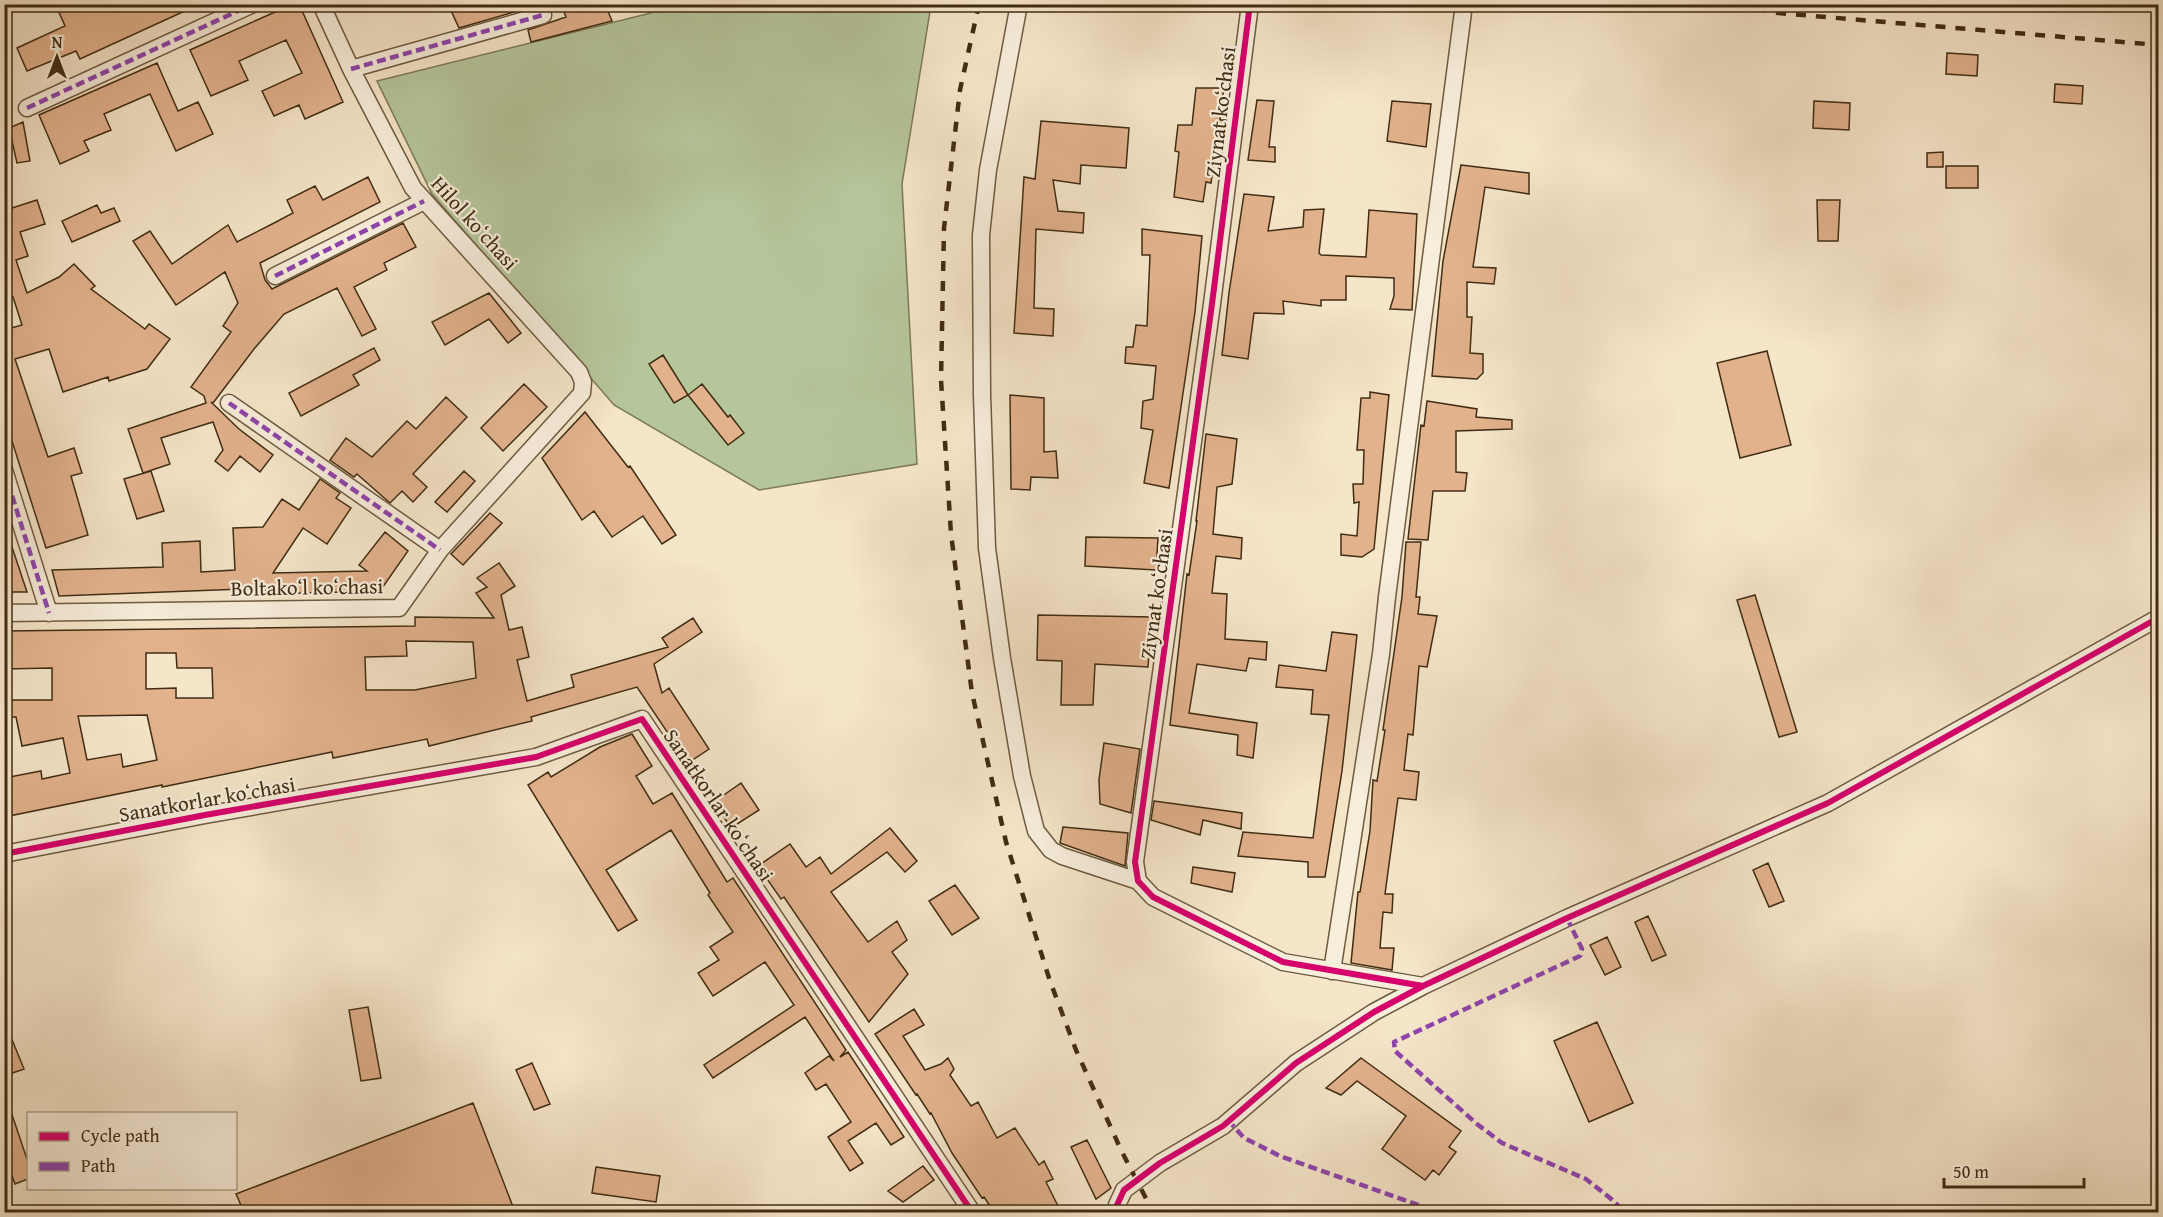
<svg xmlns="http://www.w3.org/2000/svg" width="2163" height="1217" font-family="'Gentium Book Plus',serif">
  <rect width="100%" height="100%" fill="#f5e5c9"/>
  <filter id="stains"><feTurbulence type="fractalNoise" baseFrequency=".00333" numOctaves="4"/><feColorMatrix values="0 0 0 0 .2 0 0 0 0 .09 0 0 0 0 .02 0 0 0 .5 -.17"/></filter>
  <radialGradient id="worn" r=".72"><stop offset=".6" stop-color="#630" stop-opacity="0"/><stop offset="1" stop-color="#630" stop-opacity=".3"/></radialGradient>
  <path fill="#b6c69b" stroke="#7c7a57" stroke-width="1.5" d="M649,5H931L902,184L917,464L759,490L614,405L432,194L377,81L651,13Z"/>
  <path fill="#e2b28d" stroke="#412d13" stroke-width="1.5" fill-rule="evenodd" d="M70,4H200L80,59L76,51L27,71L17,48L65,26L58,10Z
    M293,4H299L343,102L305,119L299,105L274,116L262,91L302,73L286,40L239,61L248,80L211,96L190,50Z
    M448,4H528V8L459,28Z
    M561,4H605L612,21L531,42L528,30L566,17Z
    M1947,53L1978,55L1977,76L1946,74Z
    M157,63L178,111L198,102L213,134L176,151L150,94L104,114L111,130L84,141L89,151L60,164L39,115Z
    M2055,84L2083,86L2082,104L2054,102Z
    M1196,88H1224L1220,120H1225L1223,136H1217L1211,183L1206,182L1203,202L1174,197L1179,152L1175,151L1178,125H1192Z
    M1257,100L1274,101L1269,147H1275V162L1248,160Z
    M1392,101L1431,104L1426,147L1387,141Z
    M1814,101L1850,103L1849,130L1813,128Z
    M1041,121L1129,128L1126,168L1081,165L1080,184L1053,180L1058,211L1084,213L1083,233L1036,229L1034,308L1054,309L1053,336L1014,333L1024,177L1035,179Z
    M23,122L30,161L17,163L9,128Z
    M1943,152V167H1927V153Z
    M1461,165L1529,173V194L1485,187L1473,267L1496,268L1494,284L1467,282V317H1472L1470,353L1483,354V373L1477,379L1432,376L1443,261Z
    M1946,166H1978V188H1946Z
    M368,177L380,202L260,263L265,280L272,289L403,223L416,247L384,263L387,270L354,287L376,329L362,336L337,288L284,314L254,349L213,403L211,402L239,429L273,455L260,472L240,456L228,471L215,461L223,450L213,422L161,438L170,464L143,473L128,429L206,403L204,396L191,387L231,332L223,326L238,303L225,272L176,305L133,241L150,231L172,264L228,225L237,242L276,222L293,213L287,200L315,186L323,200Z
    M7,193L12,208L37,200L45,224L20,232L28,256L16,260L27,293L59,277L74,264L95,286L91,289L145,329L149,324L170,339L147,369L109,381L108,377L63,392L49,349L15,359L48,457L74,448L82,473L71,476L88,535L46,548L4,416V330L22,325L13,297L4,300V194Z
    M1244,194L1274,197L1268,231L1303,227L1304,210L1324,209L1319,253L1321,255L1366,257L1369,210L1417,214L1412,310L1390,309L1394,296V278L1346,276V300H1321V306L1283,301L1284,314L1254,313L1248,359L1222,355L1229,293Z
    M1817,200H1840L1838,241H1818Z
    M97,205L101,213L114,208L120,221L72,242L62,221Z
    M1142,229L1202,236L1195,312L1169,488L1144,483L1153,430L1141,428L1143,401L1153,399L1156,366L1125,363L1126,347H1133L1136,325L1147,326L1150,255H1142Z
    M489,293L521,333L508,343L489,319L445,345L432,322Z
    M374,348L380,360L353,375L359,385L301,416L289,393Z
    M1767,351L1791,445L1740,458L1717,363Z
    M663,355L688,395L674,403L649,364Z
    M524,384L547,407L503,451L481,428Z
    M702,384L728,417L730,415L744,433L728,445L688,395Z
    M1370,392L1389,395L1374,549L1362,557L1341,555V534L1357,536L1359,502L1354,503L1353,484H1363L1364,450H1357L1361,398H1370Z
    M1010,395L1044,398V452L1056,451L1058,478L1031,477L1030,490L1011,489Z
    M446,397L467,417L413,474L427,487L413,502L402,491L390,503L357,474L354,477L330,460L346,438L372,457L407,421L416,429Z
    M1427,401L1477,409L1476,417L1512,420V429L1456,431V472L1467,473L1465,491H1433L1428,540L1408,539L1421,425L1424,426Z
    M585,412L628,467L630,466L676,535L662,544L643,516L612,537L594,511L582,520L542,458Z
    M1206,434L1237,439L1232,484L1217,487L1213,534L1242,538L1241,559L1216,556L1212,593L1227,594L1225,639L1267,642L1266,660L1249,658L1246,671L1197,664L1189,713L1257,723L1253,758L1237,755L1238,735L1170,725L1187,574L1189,575L1197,521H1196Z
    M151,471L164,511L137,519L124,479Z
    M464,471L475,481L447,512L435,502Z
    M320,479L340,493L336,498L351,508L327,544L303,528L273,573L367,571L359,565L385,532L408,551L380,591L266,594V588L59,596L52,570L163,567L162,543L200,541L201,572L235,570L233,528L263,527L282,499L299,510Z
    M490,513L502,523L463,565L451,554Z
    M4,532H7L27,592H4Z
    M1086,537L1158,538L1156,570L1085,566Z
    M1406,542H1421L1416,597H1420L1418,614L1437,616L1427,667L1419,666L1413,735L1408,734L1404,770L1419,772L1416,800L1398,798L1385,894H1393L1392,913L1383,912L1380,948H1394L1392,970L1351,963L1358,892H1360L1370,831L1373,780L1377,781L1385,730H1383L1402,597Z
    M499,563L515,586L501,595L509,630L522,627L529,657L517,660L527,701L574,687L571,675L668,647L662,638L693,618L702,632L654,664L662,693L669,688L709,749L688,763L637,687L531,717L532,721L429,746L427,739L333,758L332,752L162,787V785L4,817V778L41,771L42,779L70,773L63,738L22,746L16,717H11V700H52V668L4,669V631L415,626V617L494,618L476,593L487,587L477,578ZM406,641L473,642L476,678L415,690H366L365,657L407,656ZM146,653H176L177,668H212L213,698H176V688L146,689ZM147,715L157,760L123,767L121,754L87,760L78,716Z
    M1755,595L1797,732L1779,737L1737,600Z
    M1038,615L1152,617L1148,667L1095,664L1093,705H1061L1062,661L1037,660Z
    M1332,632L1357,635L1342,771L1325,877H1308V862L1238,856L1243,832L1313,838L1329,715L1311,714L1313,690L1276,687L1279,665L1326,671Z
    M632,734L652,766L636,776L653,804L672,793L727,882L733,878L846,1050L840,1057L848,1052L904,1137L891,1145L876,1123L848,1141L863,1163L850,1171L828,1137L851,1122L826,1084L816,1090L805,1073L829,1056L834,1061L805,1017L713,1078L704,1065L794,1005L765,962L713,996L698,973L719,960L710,947L733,932L708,895L710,893L671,830L606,870L637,920L618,931L528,785L548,772L551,777L600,747Z
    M1104,743L1140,749L1131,813L1100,804L1099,780Z
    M741,783L759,810L731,828L714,802Z
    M1154,801L1242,813L1241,829L1203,820L1200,835L1151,820Z
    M1063,827L1128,833L1125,866L1060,843Z
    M890,828L917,861L905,872L887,852L831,892L868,942L897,921L907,940L892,952L908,974L869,1022L784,897L781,899L758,866L790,844L806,867L820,857L831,874Z
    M1768,863L1784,901L1769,907L1753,870Z
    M1193,867L1235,873L1232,892L1191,883Z
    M955,885L979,918L952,935L929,901Z
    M1648,916L1666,955L1652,961L1635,922Z
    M1607,937L1621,967L1605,975L1590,945Z
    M368,1007L381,1078L361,1081L349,1010Z
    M914,1009L924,1025L903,1036L925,1070L941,1064L948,1058L954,1069L950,1075L971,1106L978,1102L997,1138L1015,1128L1039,1165L1044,1161L1053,1179L1046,1182L1061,1212H994L984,1197L982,1198L952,1153L931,1113L930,1114L917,1094L916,1095L875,1034Z
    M4,1020L24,1069L4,1076Z
    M1597,1022L1633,1103L1589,1122L1554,1041Z
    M1361,1058L1461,1131L1449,1147L1456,1152L1439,1175L1433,1170L1425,1180L1382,1149L1406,1116L1357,1081L1341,1095L1326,1088Z
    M532,1063L550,1104L534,1110L516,1070Z
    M7,1100L28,1162V1179L15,1184L4,1153V1101Z
    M473,1103L515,1212H244L236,1194Z
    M1087,1140L1111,1188L1096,1199L1071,1147Z
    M923,1166L934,1180L903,1202L888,1191Z
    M596,1167L660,1176L656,1202L592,1193Z"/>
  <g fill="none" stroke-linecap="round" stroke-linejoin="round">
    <defs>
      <path id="minor" d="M1019,4L988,170L981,235L982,395L987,548L1002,658L1022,776L1036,831L1051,850L1062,856L1138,881
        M1250,4L1212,304L1135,862L1138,881L1153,897L1283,962L1423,986
        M351,69L543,15L538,4
        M27,108L253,4
        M275,276L424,201
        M229,403L440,550
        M4,470L49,613
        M4,613L399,608L440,550L582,393L583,382L579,372L413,188L351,69L321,4
        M4,854L205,815L536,757L642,719L972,1212
        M1332,971L1381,654L1387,597L1464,4
        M1117,1212V1205L1124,1190L1160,1163L1223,1126L1296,1063L1374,1012L1423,986L1567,918L1828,803L2158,618"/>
    </defs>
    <use href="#minor" stroke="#6e5b40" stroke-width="19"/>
    <use href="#minor" stroke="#f8eedc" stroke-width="16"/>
    <path stroke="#412d13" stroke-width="4.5" stroke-dasharray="10 10" stroke-linecap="butt" d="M979,4L960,90L944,228L941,380L951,534L972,693L1006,842L1050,981L1076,1050L1121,1150L1153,1212
      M1737,4L1778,13L2158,45"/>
    <path stroke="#8e44ad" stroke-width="4.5" stroke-dasharray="9 4.5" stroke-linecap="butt" d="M351,69L543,15L538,4
      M27,108L253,4
      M275,276L424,201
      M229,403L440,550
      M4,470L49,613
      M1567,918L1582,949L1580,956L1394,1042L1395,1051L1477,1124L1502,1143L1586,1179L1610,1198L1625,1212
      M1228,1120L1244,1138L1280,1156L1438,1212"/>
    <defs>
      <path id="cycleway" d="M1250,4L1212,304L1135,862L1138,881L1153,897L1283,962L1423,986
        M4,854L205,815L536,757L642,719L972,1212
        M1117,1212V1205L1124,1190L1160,1163L1223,1126L1296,1063L1374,1012L1423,986L1567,918L1828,803L2158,618"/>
    </defs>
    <use href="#cycleway" stroke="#f8eedc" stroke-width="10"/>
    <use href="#cycleway" stroke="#d6006c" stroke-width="6"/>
  </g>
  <g text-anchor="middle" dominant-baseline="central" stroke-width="4.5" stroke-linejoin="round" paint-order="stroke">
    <g font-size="21" fill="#412d13" stroke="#f8eedc">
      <text transform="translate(1220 112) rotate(-83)">Ziynat koʻchasi</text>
      <text transform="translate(475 223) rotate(48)">Hilol koʻchasi</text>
      <text transform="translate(307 587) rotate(-1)">Boltakoʻl koʻchasi</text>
      <text transform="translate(1156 594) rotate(-82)">Ziynat koʻchasi</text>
      <text transform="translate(207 799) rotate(-10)">Sanatkorlar koʻchasi</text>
      <text transform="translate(719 805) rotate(56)">Sanatkorlar koʻchasi</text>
    </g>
  </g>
  <rect width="2163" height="1217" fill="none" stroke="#f5e5c9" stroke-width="24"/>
  <rect x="6" y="6" width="2151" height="1205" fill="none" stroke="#412d13" stroke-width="3"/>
  <rect x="12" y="12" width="2139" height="1193" fill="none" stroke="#412d13" stroke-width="1.5"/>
  <rect x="27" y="1112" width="210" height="78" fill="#f8eedc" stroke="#afa18c" stroke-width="1.5"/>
  <rect x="39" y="1132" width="30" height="9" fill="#d6006c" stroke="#afa18c" stroke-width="1.5"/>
  <text x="81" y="1142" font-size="18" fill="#412d13">Cycle path</text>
  <rect x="39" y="1162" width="30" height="9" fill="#8e44ad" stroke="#afa18c" stroke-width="1.5"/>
  <text x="81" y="1172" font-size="18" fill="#412d13">Path</text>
  <g transform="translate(57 57)" stroke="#f8eedc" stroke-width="4.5" paint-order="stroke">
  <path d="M0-4.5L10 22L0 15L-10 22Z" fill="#412d13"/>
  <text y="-9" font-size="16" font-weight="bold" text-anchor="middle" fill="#412d13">N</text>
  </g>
  <path d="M1944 1178v9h140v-9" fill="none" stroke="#412d13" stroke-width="3"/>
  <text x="1953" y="1178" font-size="18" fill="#412d13" stroke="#f8eedc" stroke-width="4.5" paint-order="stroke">50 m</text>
  <rect width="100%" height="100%" filter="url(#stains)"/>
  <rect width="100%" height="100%" fill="url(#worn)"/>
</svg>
